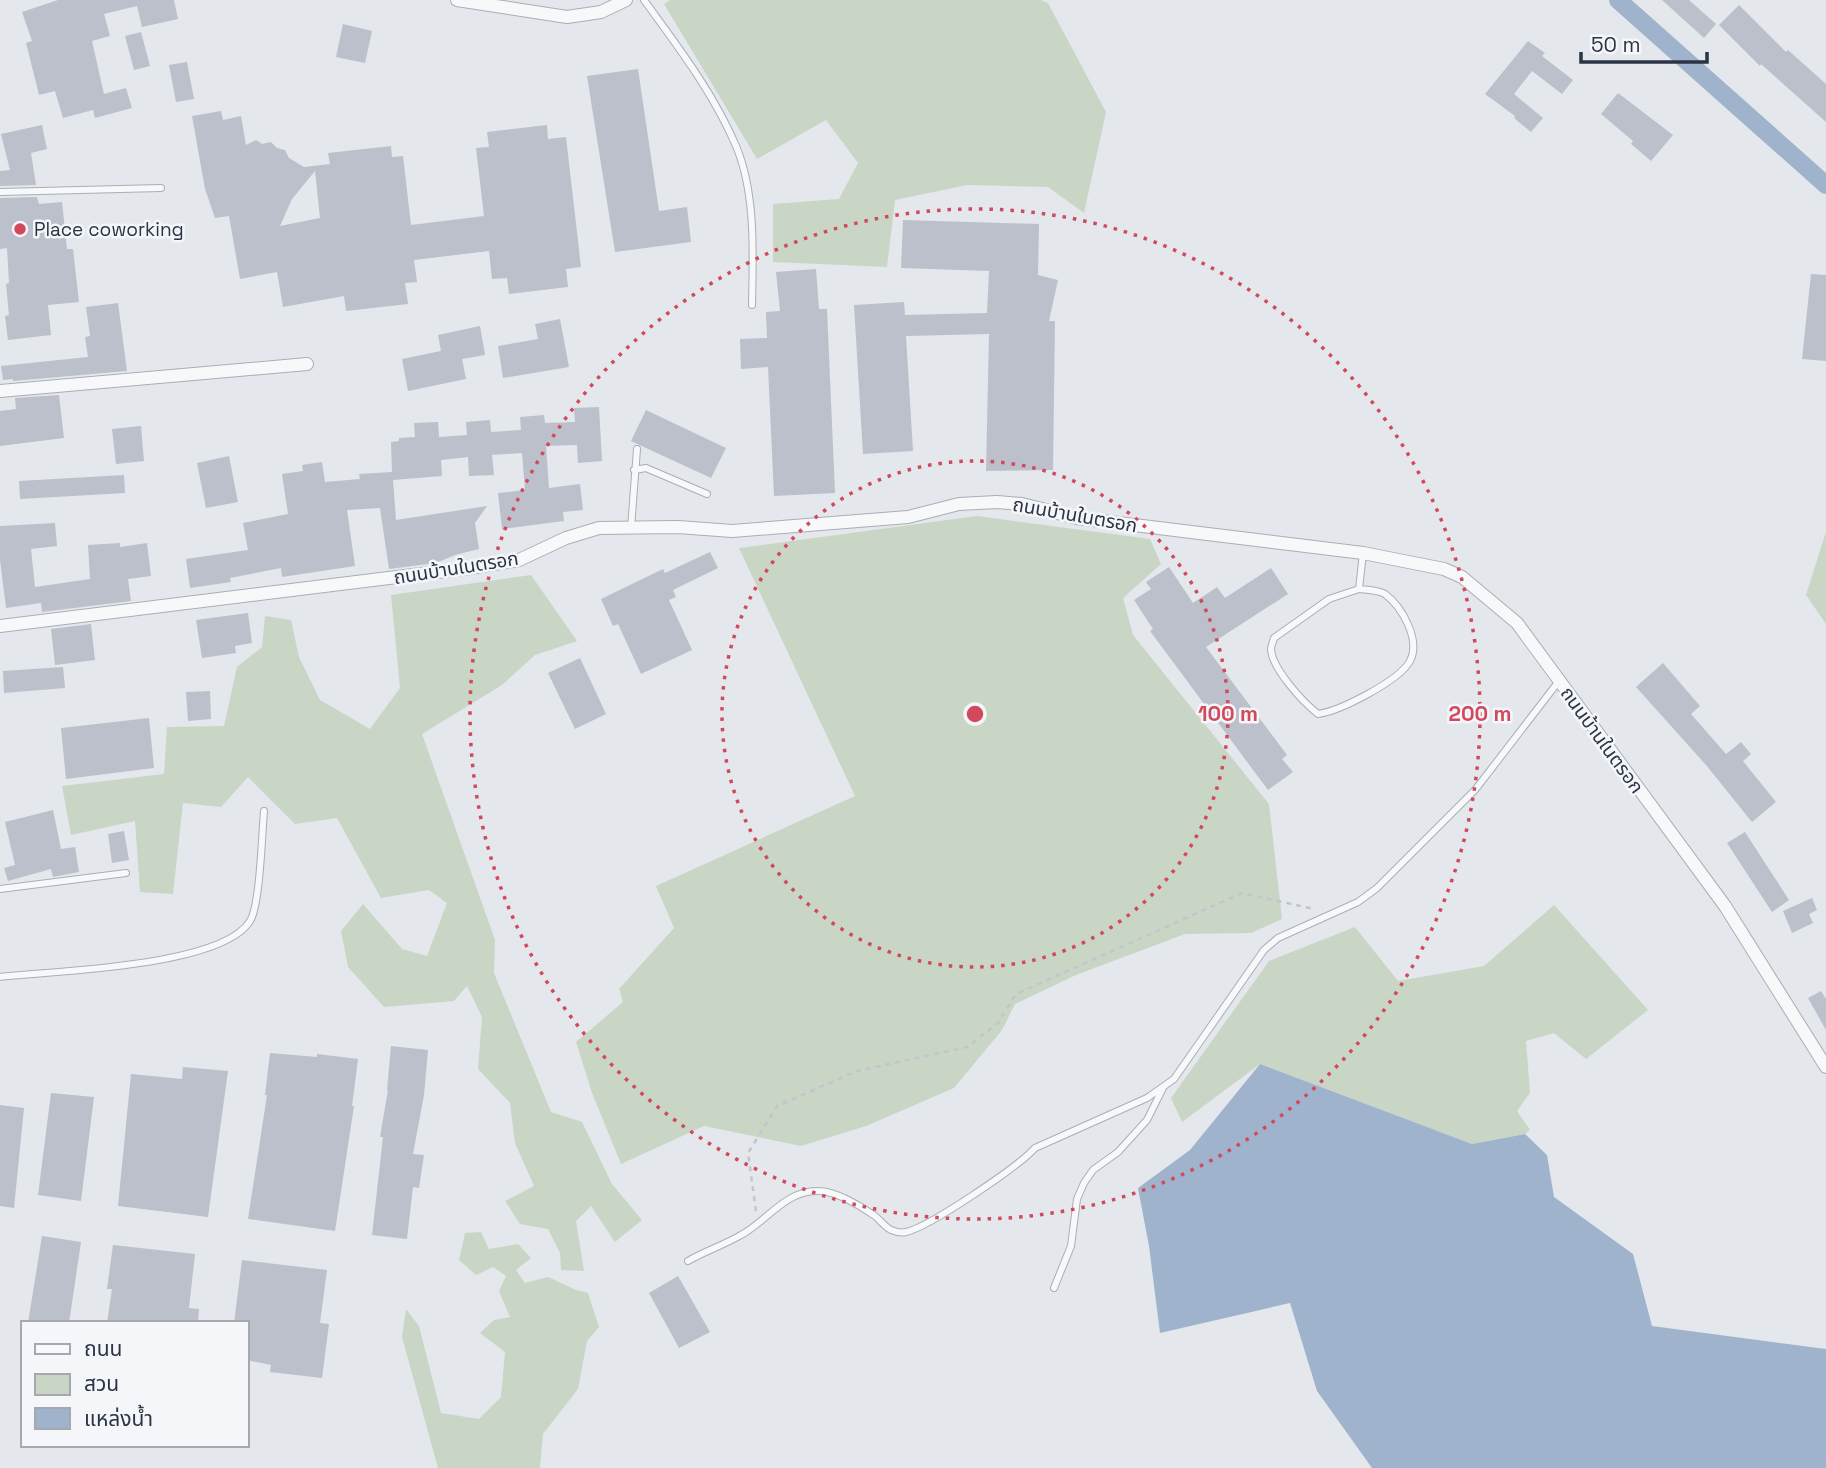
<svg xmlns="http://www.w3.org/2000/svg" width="1826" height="1468" font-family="'Space Grotesk','Noto Sans Thai',sans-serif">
  <rect width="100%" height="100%" fill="#e4e7ec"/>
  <path fill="#c9d6c5" d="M670,0H1041L1048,3L1106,112L1084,213L1048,187L967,185L895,200L887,267L773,262V204L839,199L858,163L826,120L757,159L664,4Z
    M977,516L1150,539L1161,564L1123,598L1133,635L1269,804L1282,919L1251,933L1185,934L1076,975L1015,1004L1002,1030L954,1088L866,1126L801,1146L704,1126L621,1164L592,1093L576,1042L623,1002L619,989L674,928L656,886L855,796L739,548Z
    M1826,532V624L1806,595Z
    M531,575L577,641L535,655L502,685L422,734L495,940L494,973L551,1112L582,1122L612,1184L642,1220L615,1242L591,1206L576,1221L584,1271L561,1270L560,1253L548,1229L520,1224L505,1201L534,1186L515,1143L510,1103L478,1069L482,1017L467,986L454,1001L384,1007L348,967L341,931L363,904L402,949L427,956L447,903L429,890L381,898L337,818L295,824L248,777L221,807L183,803L173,894L140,892L135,821L71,835L62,786L164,774L167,727L224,726L237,667L262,647L265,616L291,620L299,657L320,700L370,729L400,688L391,595Z
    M1554,905L1648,1010L1586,1059L1554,1033L1526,1041L1530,1093L1517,1111L1530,1130L1525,1134L1472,1144L1260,1064L1182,1122L1171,1098L1269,961L1355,927L1398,981L1484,966Z
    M481,1232L489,1249L518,1244L531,1258L516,1270L525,1283L548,1277L576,1290L588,1293L599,1327L587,1341L578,1389L543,1434L540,1468H438L402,1337L406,1309L419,1326L441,1413L479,1419L501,1397L505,1352L480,1333L494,1320L510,1317L499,1291L506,1276L493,1267L476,1275L459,1260L465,1233Z"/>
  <path fill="#9fb4cc" d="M1260,1064L1472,1144L1525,1134L1547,1155L1554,1197L1633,1254L1652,1326L1826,1349V1468H1372L1317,1391L1290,1303L1160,1333L1149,1246L1138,1188L1190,1150Z"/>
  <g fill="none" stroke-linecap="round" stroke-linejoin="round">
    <path stroke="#9fb4cc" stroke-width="18" d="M1618,0L1826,185"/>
  </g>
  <path fill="#bbc0ca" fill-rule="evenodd" d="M58,0H174L178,19L142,27L137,6L104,14L110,36L92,41L104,94L126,88L132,108L95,118L93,110L63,118L55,91L39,95L26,43L32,41L22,12Z
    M1662,0H1689L1716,24L1704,38Z
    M1739,5L1786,52L1788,50L1826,84V122L1761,64L1760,66L1719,25Z
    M343,24L372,31L365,63L336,57Z
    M141,32L150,66L134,70L125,36Z
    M1528,41L1545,53L1542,56L1573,80L1562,94L1532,71L1514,94L1543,118L1531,132L1514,118L1515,116L1485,94Z
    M187,62L194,99L176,102L169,65Z
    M638,69L659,211L687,207L691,242L615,252L587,76Z
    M1618,93L1673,135L1651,161L1631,144L1633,141L1601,114Z
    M221,111L223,120L241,116L246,145L256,140L262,144L271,142L277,148L285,150L289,158L304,167L330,164L328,153L391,146L392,157L403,156L411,225L484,216L476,148L489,147L487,132L547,125L548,139L566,137L581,267L566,269L568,287L509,294L507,278L492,279L489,251L414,260L417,282L405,283L408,304L346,311L344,296L283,307L277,272L240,279L229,216L215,218L205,189L192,116ZM315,171L320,218L280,226L292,199Z
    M42,125L47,149L31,153L36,185L0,186V171L10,170L1,134Z
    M37,197L39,204L62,202L67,249H73L79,302L48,305L51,335L8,340L5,316L9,315L6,284L9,283L7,248L0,249V198Z
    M903,220L1039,224L1038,275L1058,280L1049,321H1055L1053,470L986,471L989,334L906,336L913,451L863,454L854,305L904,302L905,315L987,313L989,271L901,268Z
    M816,269L819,309H827L835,493L774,496L768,367L741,369L740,339L767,338L766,312L780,311L776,272Z
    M1811,274L1826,275V361L1802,359Z
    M118,303L127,371L13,381V379L3,380L1,366L88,357L85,337L90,336L86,307Z
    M560,319L569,367L503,378L498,346L538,339L535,324Z
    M480,326L485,355L462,359L466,379L408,391L402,359L441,351L438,335Z
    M59,395L64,438L0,446V411L16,409L15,398Z
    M599,407L602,461L578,463L577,445L546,446L549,488L580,484L583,510L563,512L564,521L502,529L498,493L525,490L522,453L492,455L494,475L469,476L468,457L441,460L442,476L393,480L396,520L487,506L475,523L479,549L455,555L436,563L389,569L380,508L347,510L355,566L282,577L281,568L230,578L231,582L190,588L186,559L248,550L243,523L288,514L282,474L303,471L302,465L322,462L325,482L360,479L359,474L392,472L391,442L399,441V438L415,437L414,423L438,422L439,437L467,435L466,422L490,420L491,432L521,430L520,417L544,415L545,423L575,422L574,408Z
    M646,410L726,448L711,478L631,441Z
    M141,426L144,461L116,464L112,429Z
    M229,456L238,502L206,508L197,463Z
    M124,475L125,493L20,499L19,481Z
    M55,523L57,546L31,549L35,587L90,579L88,545L120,543V547L147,543L151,576L128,579L131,601L42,612L41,603L6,608L0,560V526Z
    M710,552L718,568L673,590L676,597L669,600L692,650L641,674L618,624L613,626L601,599L663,569L665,573Z
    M1169,567L1193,603L1217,587L1225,598L1271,568L1288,594L1206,647L1287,755L1282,759L1293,772L1268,790L1150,631L1153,629L1134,600L1151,589L1146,582Z
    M248,613L252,643L235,646L236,653L202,658L196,620Z
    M91,624L95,660L55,665L51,629Z
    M580,658L606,714L575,729L548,673Z
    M1663,663L1700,706L1691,714L1726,754L1741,742L1751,754L1743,761L1776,802L1752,822L1706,765L1636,687Z
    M63,667L65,688L4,693L3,671Z
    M210,691L211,719L188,721L186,692Z
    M149,718L154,768L66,779L61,728Z
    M53,810L61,849L75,847L79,872L53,877L51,869L8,881L4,868L15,865L5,822Z
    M124,831L129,860L112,863L108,834Z
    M1745,832L1789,900L1772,912L1727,843Z
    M1812,898L1817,910L1809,914L1813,923L1792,933L1783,911Z
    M1821,991L1826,999V1030L1808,998Z
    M391,1046L428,1050L424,1095L413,1154L424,1155L419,1188L413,1187L407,1239L372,1235L383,1137H380L388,1090H387Z
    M270,1053L317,1057V1054L358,1059L352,1106H354L335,1231L248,1219L267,1095H265Z
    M183,1067L228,1071L208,1217L118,1206L131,1074L182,1079Z
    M51,1093L94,1097L81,1201L38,1195Z
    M0,1105L24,1108L14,1208L0,1206Z
    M42,1236L81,1242L69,1323H28Z
    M113,1245L195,1254L189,1308L199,1309L198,1323H107L112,1289H107Z
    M242,1260L327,1270L320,1323L329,1324L322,1378L270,1372L271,1365L247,1360V1323H234Z
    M678,1276L710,1332L679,1348L649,1293Z"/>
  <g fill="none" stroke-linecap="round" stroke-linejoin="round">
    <defs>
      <path id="lane" d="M644,0C678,47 713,92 736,146C756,193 753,255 752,305
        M0,192L161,188
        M634,470L646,468L707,494
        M631,528L637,449
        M1359,589C1367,590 1378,590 1385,594C1402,607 1421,640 1410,661C1399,681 1340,711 1318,714C1303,702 1272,669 1271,649C1271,646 1273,642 1274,638L1329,599L1359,589L1363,553
        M0,889L126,873
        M0,977C53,971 222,967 250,921C260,906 262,833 264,811
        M688,1261C705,1251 724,1245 741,1235C767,1221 785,1191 817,1191C834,1190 861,1206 875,1216C880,1220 885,1227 891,1230C896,1232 902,1233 906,1232C929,1227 1018,1167 1035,1148L1147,1098L1174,1079L1264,950L1278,938L1358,902L1377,888L1475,790L1559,681
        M1054,1288L1071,1246L1077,1199L1084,1183L1093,1170L1118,1152L1147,1120L1163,1088"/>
      <path id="street" d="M457,0L567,17L601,12L626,0
        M0,391L307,364
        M0,626L470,568L519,560L566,538L599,528L678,527L732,531L908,517L959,504L997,502L1022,504L1077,518L1363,553L1444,569L1462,577L1517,623L1725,906L1826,1067"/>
    </defs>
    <use href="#lane" stroke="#a9aeb7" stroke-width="8"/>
    <use href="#street" stroke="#a9aeb7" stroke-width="14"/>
    <path stroke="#c2c5cb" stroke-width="2.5" stroke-dasharray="5 5" stroke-linecap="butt" d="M756,1211L748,1153L777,1106L857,1071L967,1047L998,1023L1016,994L1242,893L1314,909"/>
    <use href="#lane" stroke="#f7f8fa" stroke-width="6"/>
    <use href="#street" stroke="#f7f8fa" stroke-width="12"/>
  </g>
  <g fill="none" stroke="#d1495b" stroke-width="3.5" stroke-dasharray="3.5 7">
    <circle cx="975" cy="714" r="253"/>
    <circle cx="975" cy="714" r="505"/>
  </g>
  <circle fill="#d1495b" stroke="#f4f6f9" stroke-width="2.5" cx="20" cy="229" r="7"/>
  <g text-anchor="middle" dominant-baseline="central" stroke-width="5" stroke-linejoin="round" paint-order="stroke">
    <g font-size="19" fill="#2b3445" stroke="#f4f6f9" text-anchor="start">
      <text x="34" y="229">Place coworking</text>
    </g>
    <g font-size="19" fill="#2b3445" stroke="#f4f6f9">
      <text transform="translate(1075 515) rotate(10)">ถนนบ้านในตรอก</text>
      <text transform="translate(456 568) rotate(-9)">ถนนบ้านในตรอก</text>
      <text transform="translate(1602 740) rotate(54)">ถนนบ้านในตรอก</text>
    </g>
  </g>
  <circle cx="975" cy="714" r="10" fill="#d1495b" stroke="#f4f6f9" stroke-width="3.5"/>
  <g font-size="21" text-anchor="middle" font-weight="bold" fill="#d1495b" stroke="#f4f6f9" stroke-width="5" stroke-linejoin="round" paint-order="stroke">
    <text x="1228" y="721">100 m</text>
    <text x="1480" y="721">200 m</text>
  </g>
  <rect x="21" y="1321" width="228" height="126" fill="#f4f6f9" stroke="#a4a8b1" stroke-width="2"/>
  <rect x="35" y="1344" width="35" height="10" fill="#f7f8fa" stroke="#a4a8b1" stroke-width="2"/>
  <text x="84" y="1356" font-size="21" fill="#2b3445">ถนน</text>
  <rect x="35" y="1374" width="35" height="21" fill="#c9d6c5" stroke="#a4a8b1" stroke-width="2"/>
  <text x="84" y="1391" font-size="21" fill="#2b3445">สวน</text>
  <rect x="35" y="1408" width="35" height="21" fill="#9fb4cc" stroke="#a4a8b1" stroke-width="2"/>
  <text x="84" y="1426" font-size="21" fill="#2b3445">แหล่งน้ำ</text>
  <path d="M1581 52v10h126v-10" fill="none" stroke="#2b3445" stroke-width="3.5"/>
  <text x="1591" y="52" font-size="21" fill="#2b3445" stroke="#f4f6f9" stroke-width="5" paint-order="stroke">50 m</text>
</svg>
